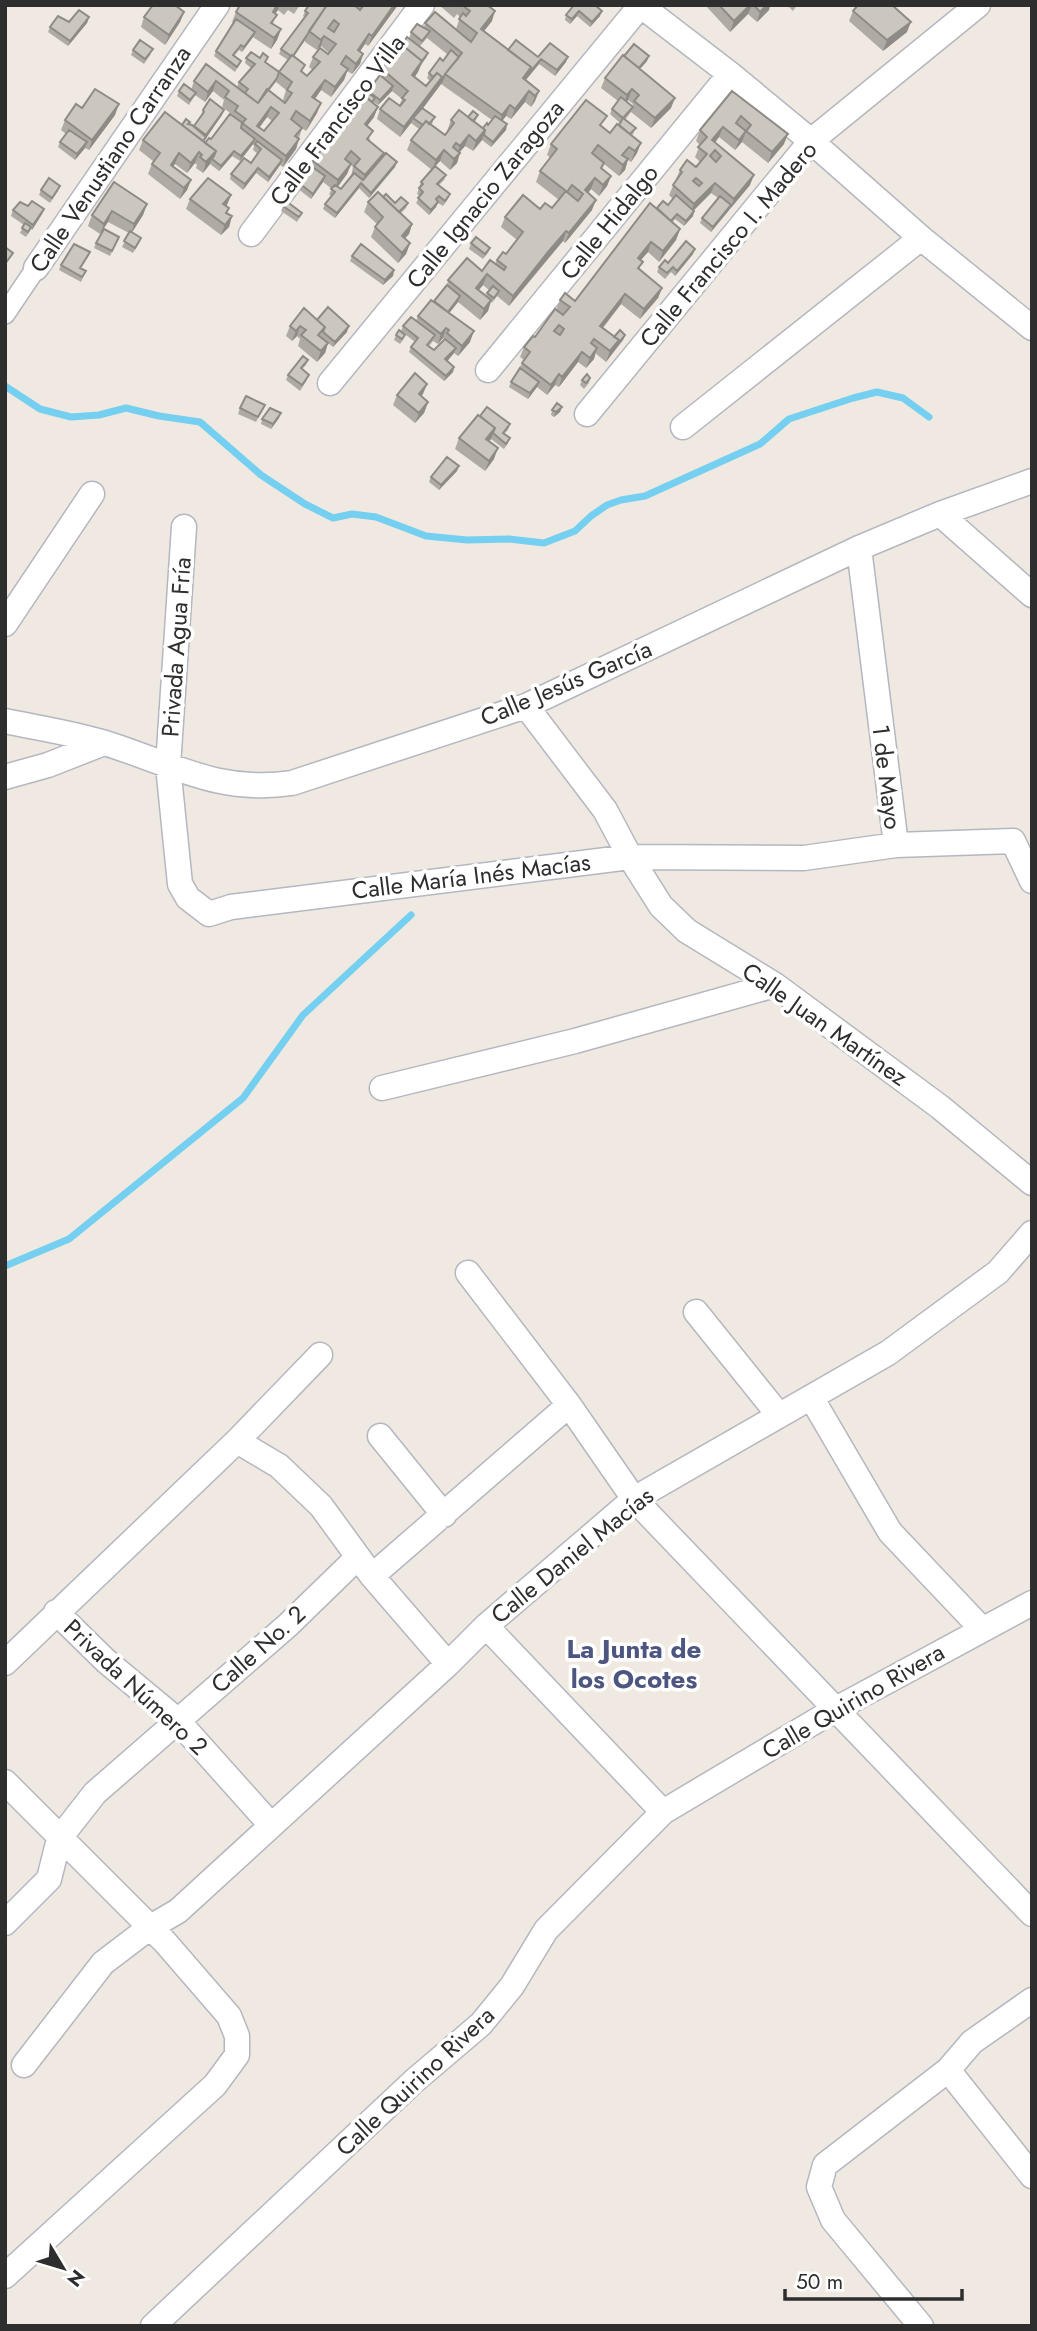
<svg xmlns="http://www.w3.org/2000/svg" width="1037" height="2331" font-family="Jost,sans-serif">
  <rect width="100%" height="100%" fill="#efe9e1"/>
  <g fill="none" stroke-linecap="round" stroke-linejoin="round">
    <path stroke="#75cff0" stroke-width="7" d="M5,386L40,409L71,417L99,415L126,408L159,416L200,422L261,475L305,504L333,518L352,514L376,517L426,536L467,540L509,539L544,543L575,531L591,516L607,505L621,500L645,496L760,444L789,419L853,398L877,392L903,398L929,417
      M5,1266L69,1239L243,1098L303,1015L411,915"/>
    <defs>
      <path id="pedestrian" d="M5,314L36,268"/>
      <path id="minor" d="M640,5L730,74L811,141L921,238L1032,328
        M251,234L422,5
        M36,268L217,5
        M488,370L730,74
        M330,383L641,5
        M587,414L811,141L978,5
        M683,427L921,238
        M940,514L1032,595
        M184,527L168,766L180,884L188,898L209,914L231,907L630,857L804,858L896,845L1013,841L1032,881
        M859,548L896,845
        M5,624L92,494
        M526,706L605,810L630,857L661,906L687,931L775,985L940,1107L1032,1183
        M5,721C38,728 73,733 105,743C172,764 219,794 292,783L526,706L859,548L940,514L1032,481
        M5,777L48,765L104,743
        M382,1088L575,1041L775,985
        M468,1273L569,1405L634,1499L1032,1914
        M696,1312L778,1414
        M811,1397L890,1532L981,1628
        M380,1436L444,1515
        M237,1441L279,1466L321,1506L372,1576L448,1664
        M372,1576L569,1405
        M56,1612L106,1661L177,1720L271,1825
        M486,1626L663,1812
        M5,1663L237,1441L320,1355
        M5,1782L165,1942L229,2016L237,2036V2055L215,2085L5,2276
        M5,1923L49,1879L59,1839L95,1793L288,1625L358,1557
        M24,2065L103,1963L149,1928L178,1911L448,1664L486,1626L634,1499L888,1353L998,1272L1032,1233
        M948,2070L1032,2176
        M153,2326L414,2081L481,2024L512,1986L546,1930L663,1812L836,1709L1032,1603
        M921,2326L833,2220L819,2187L825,2165L948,2070L972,2042L1032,2000"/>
    </defs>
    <use href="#pedestrian" stroke="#b4b7c1" stroke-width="22"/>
    <use href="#minor" stroke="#b4b7c1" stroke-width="27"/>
    <use href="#pedestrian" stroke="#fff" stroke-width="19"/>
    <use href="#minor" stroke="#fff" stroke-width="24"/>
  </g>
  <path fill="#afaba4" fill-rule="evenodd" d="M240,5H300L294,14L288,10L284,15L278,10L275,13L273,25L281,29L277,40L271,49L253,37L242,52L239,50L234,56L241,61L235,72L214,56L216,51L234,23L232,22L236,12Z
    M309,5H398L368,46L365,44L360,51L363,54L360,64L352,74L347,71L344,80L331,97L321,90L315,99L317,113L306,131L302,128L296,149L283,167L280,165L268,182L256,173L243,190L230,179L231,174L251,163L258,154L253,150L254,146L253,144L240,161L232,156L219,171L210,164L203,173L196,168L197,165L195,163L187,173L175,164L173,167L191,180L187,190L180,199L148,174L153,161L139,150L143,140L190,122L189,124L194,127L201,116L203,110L222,115L205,138L204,142L205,143L211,139L233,115L222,107L224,100L213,91L205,102L195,95L189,105L177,96L179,91L191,90L194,81L206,64L237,87L239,82L251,68L245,63L246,58L266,63L279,72L288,60L279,54L281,49L304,17L303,16L305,11ZM305,40V42L317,50L321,46L329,53L328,54L313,57L309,67L313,70L307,76L303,73L294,56ZM276,82L286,90L283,100L285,103L269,91ZM267,117L272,121L264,131L260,127Z
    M439,5H487L492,21L483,32L508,50L566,62L555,76L539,64L526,80L539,91L535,101L531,107L525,102L511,119L506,116L502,121L507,124L506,130L491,147L482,140L473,151L465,146L460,152L457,163L450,170L440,161L435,166L446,175L444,180L439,185L450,194L448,199L443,206L438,203L436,207L429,215L416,203L420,196L417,194L421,182L432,170L407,150L411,140L419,129L411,123L400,137L377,119L380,109L399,106L402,99L392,91L378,105L374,102V117L367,126L370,141L383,157L395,167L369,198L359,188L335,218L323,209L325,204L331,196L329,194L332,189L323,182L311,199L297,188L299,183L311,166L313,161L368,93L380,75L382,69L428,53L415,77L426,86L430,81L427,78L429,73L443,61L447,54L427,38L420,46L409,38L411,32L424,28L425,23L456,29L460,17L457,14L454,18ZM441,84L492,120L488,125L483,128L475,122L478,115L451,120L447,131L448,132L445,135L431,125L433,122L423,108ZM351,165L353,167L351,177L341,189L338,187L347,174Z
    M574,5L600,16L590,27L577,16L570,24L565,20L566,15Z
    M705,5H770L769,10L757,22L748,14L730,32Z
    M787,5H797L793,11Z
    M853,11L907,32L883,51L849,21Z
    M184,12L180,22L165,45L141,27L144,17Z
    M89,17L87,23L68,46L48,32L50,27Z
    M133,50L151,54L144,64L131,55Z
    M624,56L647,61L640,69L671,108L651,128L631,112L625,120L634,133L632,135L637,153L631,162L628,160L625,170L619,176L604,164L602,169L611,176L607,186L599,196L591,189L588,193L592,210L565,243L563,241L544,262L509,306L497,296L492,303L491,302L488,311L480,320L458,302L449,313L470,342L458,356L454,353L447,361L454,367L453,372L444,381L409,352L411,347L415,342L401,331L403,326L416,321L418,316L434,301L447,285L448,280L482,271L495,264L497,260L506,254L517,240L501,227L505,217L540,209L552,208L559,200L536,182L540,171L551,158L547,155L551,144L603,127L610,133L619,125L620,123L610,114L612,109L618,101L601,88L605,78ZM628,100L633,104L632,106L627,102ZM483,285L489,290L486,296L479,290ZM443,338L444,339L434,350L429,346L433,341L438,344Z
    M732,91L784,144L768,163L742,142L735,150L719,137L715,143L750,185L711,232L700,223L702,218L718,198L711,193L694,210L693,216L684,226L675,219L672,223L680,229L676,240L659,262L648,252L640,260V269L662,288L658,298L640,319L621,304L603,328L614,337L625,335L623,340L606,362L595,353L594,359L586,368L578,362L559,387L555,385L547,395L537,387L528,399L509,387L511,382L524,360L520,357L524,347L535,337L556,310L560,300L575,301L657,208L668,205L673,199L669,195L680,170L696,167L700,162L695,157L700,145L696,141L700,130Z
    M82,108L115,115L89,150L85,148L75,160L58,147L60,142L66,134L61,130L65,120Z
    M41,190L58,191L50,203L39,195Z
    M231,195L226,206L228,213L232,216L229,227L221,235L186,209L190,199Z
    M383,197L395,203H408L406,208L401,213L412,224L409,234L405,238L410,243L406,254L398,263L371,237L375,227L377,224L364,212L368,202Z
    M147,204L143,215L132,232L139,243L133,253L122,247L129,233L108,222L100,234L88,226L92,215Z
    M28,206L44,209L42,214L32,230L31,229L26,237L20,233L24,225L11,216L13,210Z
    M283,206L302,213L297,222L281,211Z
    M119,237L110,256L94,248L96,243Z
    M471,243L490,248L488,253L483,259L469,249Z
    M693,254L675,276L671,272L665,279L657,272L659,267Z
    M352,256L394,270L393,276L383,285L350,261Z
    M88,257L81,268L86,271L81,282L59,270L61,265Z
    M317,320L347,332L333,347L328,343L325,353L317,362L298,346L300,339L297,336L292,341L286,336L290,326Z
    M396,335H405L403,340L400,344L394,340Z
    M308,360L306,365L302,369L307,380L300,391L286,380L288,375Z
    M590,378L589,383L584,389L580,385L582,380Z
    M427,384L421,396L428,402L424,413L415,423L393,405L397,395Z
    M265,405L256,422L238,414L240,408Z
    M562,407L560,412L554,417L551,415L552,410Z
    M279,418L271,429L261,424L262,419Z
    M510,424L508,430L504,434L508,443L504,449L491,439L489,441L494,459L485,471L455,449L459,438Z
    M457,471L439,490L429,482L431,477Z"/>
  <path fill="#8e8b86" d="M277,5H279L278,10L269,22L273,12Z
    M394,5H398L368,46L372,36Z
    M750,5H752L748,14L730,32L734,21Z
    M767,5H770L769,10L757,22L760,12Z
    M495,11L492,21L477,40L481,29Z
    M579,11L577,16L570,24L572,19Z
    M602,11L600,16L590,27L592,22Z
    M184,12L180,22L165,45L169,35Z
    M89,17L87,23L68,46L70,41Z
    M911,22L907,32L883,51L887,40Z
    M281,29L277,40L271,49L274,38Z
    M255,32L253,37L242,52L244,47Z
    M369,34L365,44L354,60L358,50Z
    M307,35L305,40L290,62L292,57Z
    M324,36L321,46L317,50L321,40Z
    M428,53L426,58L421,64L418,72L408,86L412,75Z
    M363,54L360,64L352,74L356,64Z
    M649,56L647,61L633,77L635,72Z
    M568,57L566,62L555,76L557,70Z
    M541,59L539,64L519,88L523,78L531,67Z
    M348,69L344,80L331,97L335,87Z
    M442,77L443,79L441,84L415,119L413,118L411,123L400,137L404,127Z
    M325,80L321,90L309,107L312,97Z
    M216,81L213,91L205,102L208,92Z
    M393,86L392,91L378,105L380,100Z
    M632,89L628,100L623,106L627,95Z
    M529,91L525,102L511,119L515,109Z
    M539,91L535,101L531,107L535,96Z
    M675,98L671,108L651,128L655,118Z
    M321,103L317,113L306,131L310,121Z
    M119,104L115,115L89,150L92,140Z
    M510,105L506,116L499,125L502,115Z
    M271,107L267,117L255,133L257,126Z
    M378,107L374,117L361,134L365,124Z
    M224,110L222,115L198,150L206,135Z
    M507,124L506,130L491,147L493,142Z
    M723,127L719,137L708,151L712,140Z
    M485,130L482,140L473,151L476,141Z
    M746,131L742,142L735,150L739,140Z
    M788,134L784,144L768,163L772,152Z
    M469,135L465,146L456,156L460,146Z
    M255,139L253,144L240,161L241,156Z
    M299,139L296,149L283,167L286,156Z
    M87,142L85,148L75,160L77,154Z
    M641,143L637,153L631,162L635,151Z
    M444,150L440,161L432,170L436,160Z
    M216,151L213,160L212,159L210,164L203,173L206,162Z
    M234,151L232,156L219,171L221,166Z
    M199,152L195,163L187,173L191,163Z
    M179,153L175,164L167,175L171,165Z
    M384,153L380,163L361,186L365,175Z
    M460,153L457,163L450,170L454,159Z
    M628,159L625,170L619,176L623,165Z
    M282,160L280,165L268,182L269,177Z
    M397,162L395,167L369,198L371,193Z
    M351,164L347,174L334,191L338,180Z
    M258,168L256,173L243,190L245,184Z
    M754,175L750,185L730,209L734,199Z
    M325,176L323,182L311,199L313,194Z
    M611,176L607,186L599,196L603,185Z
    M595,178L591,189L581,201L585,190Z
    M191,180L187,190L180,199L184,188Z
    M361,183L359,188L335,218L337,213Z
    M715,183L711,193L690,214L694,204Z
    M231,195L227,205L219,214L223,204Z
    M596,200L592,210L565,243L569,233Z
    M438,202L436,207L429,215L431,210Z
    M147,204L143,215L131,234L134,224Z
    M731,205L729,210L711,232L713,227Z
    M44,209L42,214L32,230L33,225Z
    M112,211L108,222L100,234L104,224Z
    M694,211L693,216L684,226L686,221Z
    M232,216L229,227L221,235L225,225Z
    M412,224L409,234L398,246L402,236Z
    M680,229L676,240L659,262L663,251Z
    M566,231L563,241L509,306L513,296Z
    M651,242L648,252L634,268L638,258Z
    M410,243L406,254L398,263L402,253Z
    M695,249L693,254L675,276L677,271Z
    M394,270L393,276L383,285L385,280Z
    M487,274L483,285L472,298L476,288Z
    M662,288L658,298L640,319L644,309Z
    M625,294L621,304L596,336L600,326Z
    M460,296L458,302L443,321L444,316Z
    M491,300L488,311L480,320L484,309Z
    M300,326L297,336L292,341L296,331Z
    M349,326L347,332L333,347L335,342Z
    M446,328L443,338L438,344L441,334Z
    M474,331L470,342L458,356L462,346Z
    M625,335L623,340L615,350L617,345Z
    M619,340L615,350L606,362L610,351Z
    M328,343L325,353L317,362L321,351Z
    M456,348L454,353L444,365L445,359Z
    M597,348L594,359L586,368L590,358Z
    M582,352L578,362L559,387L562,377Z
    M454,367L453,372L444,381L446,376Z
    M559,374L555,385L547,395L551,385Z
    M539,382L537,387L528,399L530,393Z
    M427,384L423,394L415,404L419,394Z
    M428,402L424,413L415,423L419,413Z
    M562,407L560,412L554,417L556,412Z
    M281,413L279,418L271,429L273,424Z
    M495,428L491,439L482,450L486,439Z
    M498,448L494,459L485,471L489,461Z
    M459,466L457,471L439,490L441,485Z"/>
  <path fill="#cbc7bf" stroke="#8e8b86" stroke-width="2" fill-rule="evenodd" d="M153,5H175L184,12L169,35L144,17Z
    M240,5H277L273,12L277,15L271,23L281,29L274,38L236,12Z
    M309,5H327L293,56L292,55L291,56L281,49L308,13L305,11Z
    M327,5H354L360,10L364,5H394L372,36L369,34L358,50L363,54L356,64L346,56L341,64L348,69L335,87L325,80L312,97L321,103L310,121L296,111L291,119L302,128L295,136L299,139L286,156L242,123L246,119L235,111L238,106L225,97L229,91L216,81L208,92L194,81L206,64L258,103L267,89L285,103L292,93L287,90L292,82L279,72L292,55L305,65L301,71L307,76L320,62L313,57L320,48L328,54L336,44L324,36L321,40L309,31ZM334,20L339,24L334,32L328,28ZM271,107L279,113L264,131L257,126Z
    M462,5H487L495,11L481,29L531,67L523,78L539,91L535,96L529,91L515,109L510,105L502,115L445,74L462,53L425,23L435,12L471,42L477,33L459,19L463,13L466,16L470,11Z
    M574,5H595L602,11L592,22L579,11L572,19L566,15Z
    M719,5H750L734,21Z
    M754,5H767L760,12Z
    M858,5H892L911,22L887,40L853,11Z
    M79,10L89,17L70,41L50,27L58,16L69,22Z
    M236,19L255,32L244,47L241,45L233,55L241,61L237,67L216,51Z
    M417,24L430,31L422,41L411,32Z
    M407,37L428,53L422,61L402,45Z
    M140,40L153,49L145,59L133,50Z
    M516,40L538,57L550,43L568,57L557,70L541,59L530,72L531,67L508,50Z
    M401,44L422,61L412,75L426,86L437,73L442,77L404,127L380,109L389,98L400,106L405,100L402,98L408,91L382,69Z
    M634,44L649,56L639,68L624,56Z
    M451,50L459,57L445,74L441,83L442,77L437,73L433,77L429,73L440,58L443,61Z
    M251,52L260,58L263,53L268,57L265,62L279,72L277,78L258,103L245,93L248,89L239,82L255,64L246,58Z
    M623,55L675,98L655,118L634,101L639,95L632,89L627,95L605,78Z
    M380,75L393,86L380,100L368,91Z
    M184,84L196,93L190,100L179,91Z
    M95,89L119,104L92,140L65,120L76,104L82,108Z
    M732,91L788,134L772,152L746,131L739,140L723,127L712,140L754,175L734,199L715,183L694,204L673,185L682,172L680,170L687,160L696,167L707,154L698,147L707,137L700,130ZM741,116L751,125L746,131L736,123ZM715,150L721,156L716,162L710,156ZM696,178L702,183L699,186L693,181Z
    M367,92L375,98L372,102L365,96Z
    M363,95L378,107L365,124L373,131L367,139L384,153L365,175L354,166L360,159L351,151L345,159L351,164L338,180L313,161Z
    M621,97L633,107L623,118L612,109Z
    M210,99L224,110L206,135L194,126L204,112L203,110Z
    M586,100L607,116L600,125L610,133L617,124L641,143L635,151L629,147L622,155L628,159L623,165L598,145L592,153L604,163L601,168L611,176L603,185L595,178L585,190L596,200L569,233L566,231L548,252L513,296L487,274L476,288L491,300L484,309L448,280L467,258L482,271L490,260L504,270L506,267L497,260L503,252L506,254L523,232L505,217L523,195L540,209L545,203L552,208L566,191L540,171L557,149L551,144ZM572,185L583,194L578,201L567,192Z
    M422,108L435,117L429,124L426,121L423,125L413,118Z
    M459,110L485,130L476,141L469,135L460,146L456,143L453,147L460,153L454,159L444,150L436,160L411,140L426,121L445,135L454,123L451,120Z
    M473,111L478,115L473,121L468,117Z
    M165,112L216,151L206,162L200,157L202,155L199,152L191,163L179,153L171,165L191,180L184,188L152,164L160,153L143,140Z
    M230,114L244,124L242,123L241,128L255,139L241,156L234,151L221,166L212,159L214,156L216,151L205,143L209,138L211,139Z
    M495,116L507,124L493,142L484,135L485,130L483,128L487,123L488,125Z
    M623,118L636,128L630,134L619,125Z
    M186,119L190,122L188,124L192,125L206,137L203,141L182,125Z
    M69,130L87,142L77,154L60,142Z
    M257,141L282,160L269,177L258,168L245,184L231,174L244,158L251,163L261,149L255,144Z
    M386,153L397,162L371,193L361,183L337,213L325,204L335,192L331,189L335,185L341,189L354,173L363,180Z
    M311,166L325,176L313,194L299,183Z
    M435,166L446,175L437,184L450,194L445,201L439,196L436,199L438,202L431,210L418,198L423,192L419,188L423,184L421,182Z
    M49,178L60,186L52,198L41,190Z
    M208,178L231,195L223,204L229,208L226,213L232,216L225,225L190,199Z
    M114,182L147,204L134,224L112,211L104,224L92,215Z
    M378,192L412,224L402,236L410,243L402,253L375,227L383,217L368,202Z
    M386,194L395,203L401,197L408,203L399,212L383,197Z
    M676,195L694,211L686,221L677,214L671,221L657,208L663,201L668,205Z
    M720,196L731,205L713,227L702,218Z
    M32,201L44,209L33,225L13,210L20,202L28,206Z
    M286,201L302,213L299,217L283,206Z
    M650,203L680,229L663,251L651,242L638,258L643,262L638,268L662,288L644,309L625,294L600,326L619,340L610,351L594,339L591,343L597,348L590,358L582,352L562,377L559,374L551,385L522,363L530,352L524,347L533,336L535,337L555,309L563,315L570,307L560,300L565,293L575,301ZM559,325L564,329L560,335L554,331Z
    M25,223L31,227L28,232L22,228Z
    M104,229L119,237L112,251L96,243Z
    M130,231L141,238L135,248L124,241Z
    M476,237L490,248L485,254L471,243Z
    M686,241L695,249L677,271L673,267L667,273L659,267L665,260L668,263Z
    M74,244L90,252L80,268L86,271L82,277L61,265Z
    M361,244L394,270L385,280L352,256Z
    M5,247L13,253L5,264Z
    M447,285L460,296L448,312L434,301Z
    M493,286L499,291L494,298L487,293Z
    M431,300L474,331L462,346L447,333L449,330L446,328L441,334L418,316Z
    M328,307L349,326L335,342L323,332L325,327L317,320Z
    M304,308L325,327L318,335L328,343L321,351L301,335L306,330L300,326L296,331L290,326Z
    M411,317L435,335L427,345L434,350L445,339L456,348L445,359L454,367L446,376L411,347L418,338L403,326Z
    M399,330L405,335L402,339L396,335Z
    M620,330L625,335L617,345L619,340L614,337Z
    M303,356L308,360L301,368L309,375L302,385L288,375Z
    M520,368L539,382L530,393L511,382Z
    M415,373L427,384L419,394L428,402L419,413L397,395Z
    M587,374L590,378L586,383L582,380Z
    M246,396L265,405L258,417L240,408Z
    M557,403L562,407L556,412L552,410Z
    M487,407L510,424L503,433L510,438L506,444L493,433L495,428L480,416Z
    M270,408L281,413L273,424L262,419Z
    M478,415L495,428L486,439L498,448L489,461L459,438Z
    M447,457L459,466L441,485L431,477Z"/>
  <g text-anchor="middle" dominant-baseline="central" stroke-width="7" stroke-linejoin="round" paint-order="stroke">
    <g font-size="24" fill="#2e2e2e" stroke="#fff">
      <text transform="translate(337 120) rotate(-53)">Calle Francisco Villa</text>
      <text transform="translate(110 159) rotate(-56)">Calle Venustiano Carranza</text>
      <text transform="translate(485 194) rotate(-51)">Calle Ignacio Zaragoza</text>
      <text transform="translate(609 222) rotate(-51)">Calle Hidalgo</text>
      <text transform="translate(728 244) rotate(-50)">Calle Francisco I. Madero</text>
      <text transform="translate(176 647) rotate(-86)">Privada Agua Fría</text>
      <text transform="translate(566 683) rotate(-23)">Calle Jesús García</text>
      <text transform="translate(887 777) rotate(83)">1 de Mayo</text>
      <text transform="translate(471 876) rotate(-7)">Calle María Inés Macías</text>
      <text transform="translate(825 1024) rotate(35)">Calle Juan Martínez</text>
      <text transform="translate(572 1555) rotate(-39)">Calle Daniel Macías</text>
      <text transform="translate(258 1649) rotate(-42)">Calle No. 2</text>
      <text transform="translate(136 1687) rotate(43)">Privada Número 2</text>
      <text transform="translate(853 1701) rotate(-30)">Calle Quirino Rivera</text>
      <text transform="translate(415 2081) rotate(-43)">Calle Quirino Rivera</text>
    </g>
    <g font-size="26" font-weight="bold" fill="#4d5680" stroke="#fff">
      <text x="634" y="1649">La Junta de<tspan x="634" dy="30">los Ocotes</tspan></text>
    </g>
  </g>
  <rect width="1037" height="2331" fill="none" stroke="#2e2e2e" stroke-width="14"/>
  <g transform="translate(63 2268) rotate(128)" stroke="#ffffff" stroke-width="5" paint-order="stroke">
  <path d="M0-5L12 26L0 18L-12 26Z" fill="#2e2e2e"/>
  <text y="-10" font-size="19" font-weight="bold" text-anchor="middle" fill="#2e2e2e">N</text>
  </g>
  <path d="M785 2289v10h177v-10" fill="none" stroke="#2e2e2e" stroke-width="3.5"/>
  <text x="796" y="2289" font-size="21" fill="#2e2e2e" stroke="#ffffff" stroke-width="5" paint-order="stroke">50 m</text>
</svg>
